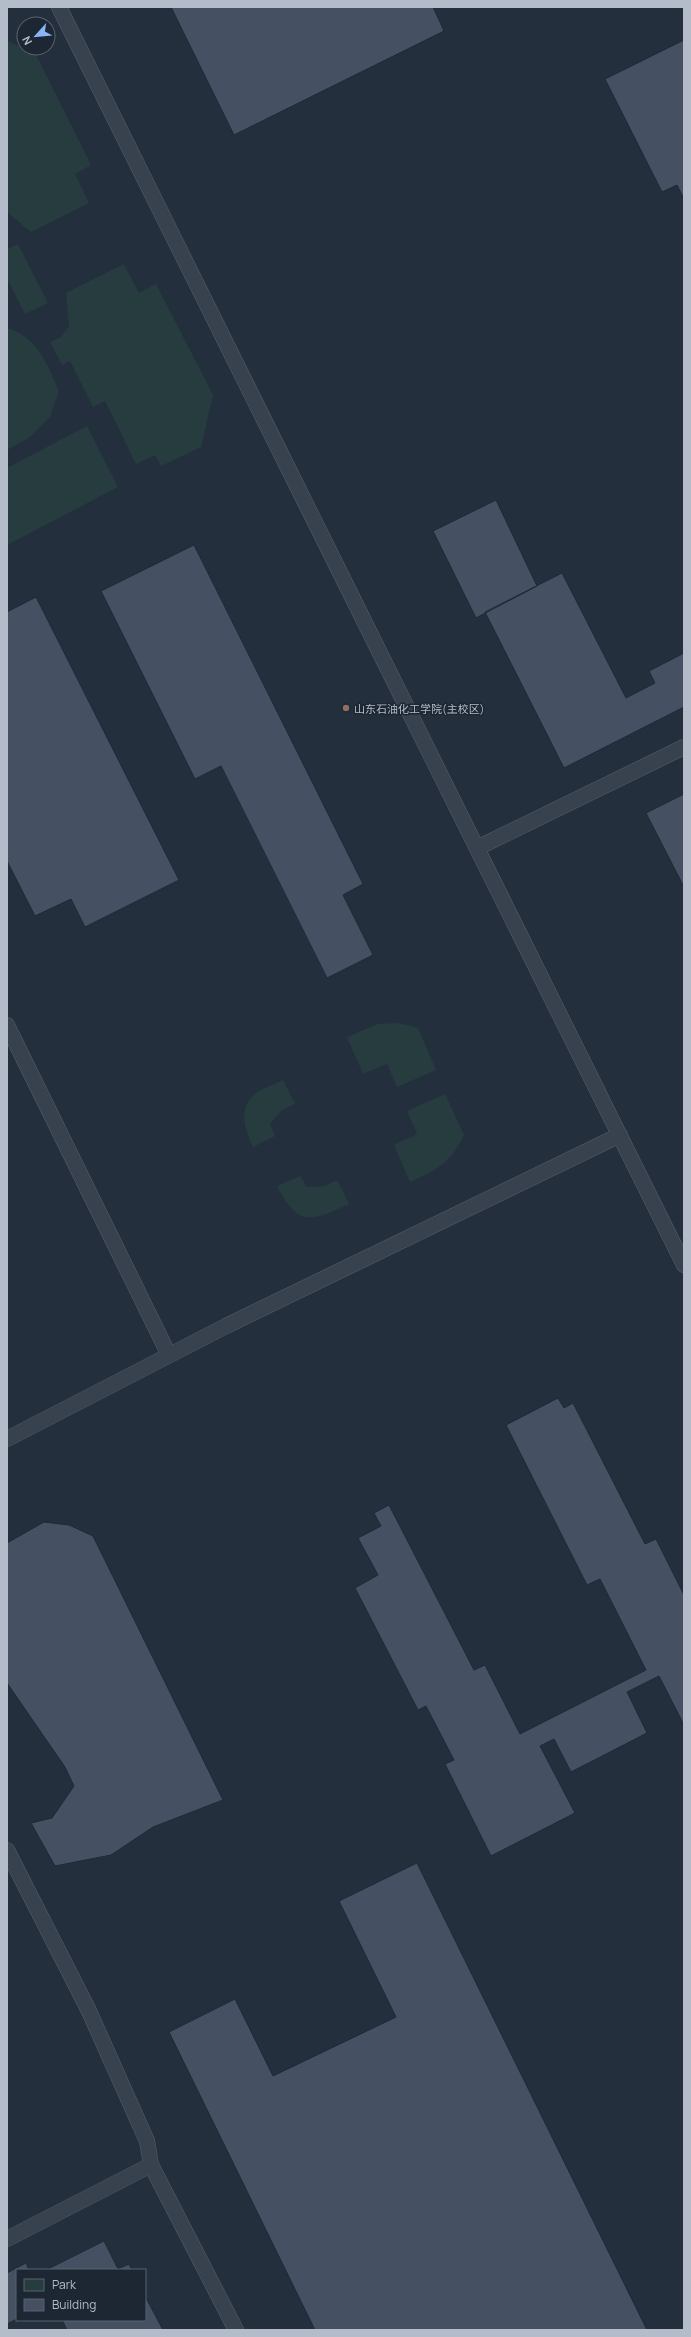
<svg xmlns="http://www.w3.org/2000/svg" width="691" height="2337" font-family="Manrope,'Noto Sans SC',sans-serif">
  <rect width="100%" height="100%" fill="#242f3e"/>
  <path fill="#263c3f" d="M7,41L35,53L91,165L75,174L89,203L31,232L7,212Z
    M18,244L48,303L25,314L7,279V249Z
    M124,264L139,293L156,284L213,395L201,447L161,466L155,455L136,464L105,401L93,407L70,361L62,365L50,342L61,337L69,326L66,293Z
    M7,328C37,336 47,364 59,391L50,417L30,437L7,450Z
    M87,426L118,487L7,545V468Z
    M398,1023L418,1028L436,1070L397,1087L387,1064L363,1074L347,1037L378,1024Z
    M283,1080L295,1104L282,1110L270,1124L275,1136L253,1147C244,1128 237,1106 258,1092C266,1087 276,1084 283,1080Z
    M445,1094L464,1135C450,1164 438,1169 410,1182L394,1145L417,1134L407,1111Z
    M300,1176L307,1187L325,1186L337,1180L349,1204C313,1221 298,1228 277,1186Z"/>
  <path fill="#455162" stroke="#1f2835" d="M171,7H433L444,31L234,135Z
    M684,40V199L677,185L662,192L605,79Z
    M496,500L537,586L476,618L433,531Z
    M194,545L363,884L343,895L373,955L327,978L221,766L195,779L101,591Z
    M562,573L626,698L655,683L649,671L684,653V707L564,768L485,612Z
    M36,597L179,880L85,927L71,899L35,916L7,861V612Z
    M684,794V887L646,813Z
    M558,1398L564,1408L573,1403L645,1544L656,1539L684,1595V1725L659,1676L627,1692L647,1733L571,1772L554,1739L540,1746L575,1813L491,1856L445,1764L454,1760L426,1706L418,1710L355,1588L378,1575L358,1538L381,1526L374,1513L389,1505L474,1670L485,1665L520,1734L646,1670L600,1579L587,1585L506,1425Z
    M44,1522L69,1525L93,1536L223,1800L153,1827L111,1855L55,1866L31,1823L52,1818L74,1786L65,1767L7,1683V1543Z
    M417,1863L647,2330H315L169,2032L235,1999L273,2076L396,2017L339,1901Z
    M104,2241L118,2269L129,2264L132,2270H46Z
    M26,2263L29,2270H17V2319L7,2324V2273Z
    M145,2296L163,2330H67L62,2320H145Z"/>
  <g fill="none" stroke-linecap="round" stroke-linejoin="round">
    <defs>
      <path id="service" d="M59,7L684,1265
        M477,848L684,747
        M7,1025L169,1355
        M7,1439L226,1326L620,1135
        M7,1850L89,2011L147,2141L151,2165L236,2330
        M7,2239L151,2165"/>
    </defs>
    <use href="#service" stroke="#565f6c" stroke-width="16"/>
    <use href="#service" stroke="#38414e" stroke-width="15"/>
  </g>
  <circle fill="#8d6e63" stroke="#1d2633" stroke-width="1.5" cx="346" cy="708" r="4"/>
  <g text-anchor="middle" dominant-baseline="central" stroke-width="3" stroke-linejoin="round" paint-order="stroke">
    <g font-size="11" fill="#b4bcc9" stroke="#1d2633" text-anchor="start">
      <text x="354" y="708">山东石油化工学院(主校区)</text>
    </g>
  </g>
  <rect width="691" height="2337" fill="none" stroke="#b4bcc9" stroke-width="16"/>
  <rect x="16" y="2269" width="130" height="52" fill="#1d2633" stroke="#59626f"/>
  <rect x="24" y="2279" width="20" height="12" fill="#263c3f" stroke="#59626f"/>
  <text x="52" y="2289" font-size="12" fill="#b4bcc9">Park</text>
  <rect x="24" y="2299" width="20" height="12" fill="#455162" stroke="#59626f"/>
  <text x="52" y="2309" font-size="12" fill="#b4bcc9">Building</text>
  <g transform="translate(36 36) rotate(243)"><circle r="19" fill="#1d2633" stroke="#59626f"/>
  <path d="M0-3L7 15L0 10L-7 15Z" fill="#8ab4f8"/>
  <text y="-6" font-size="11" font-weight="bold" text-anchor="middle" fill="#b4bcc9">N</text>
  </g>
</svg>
